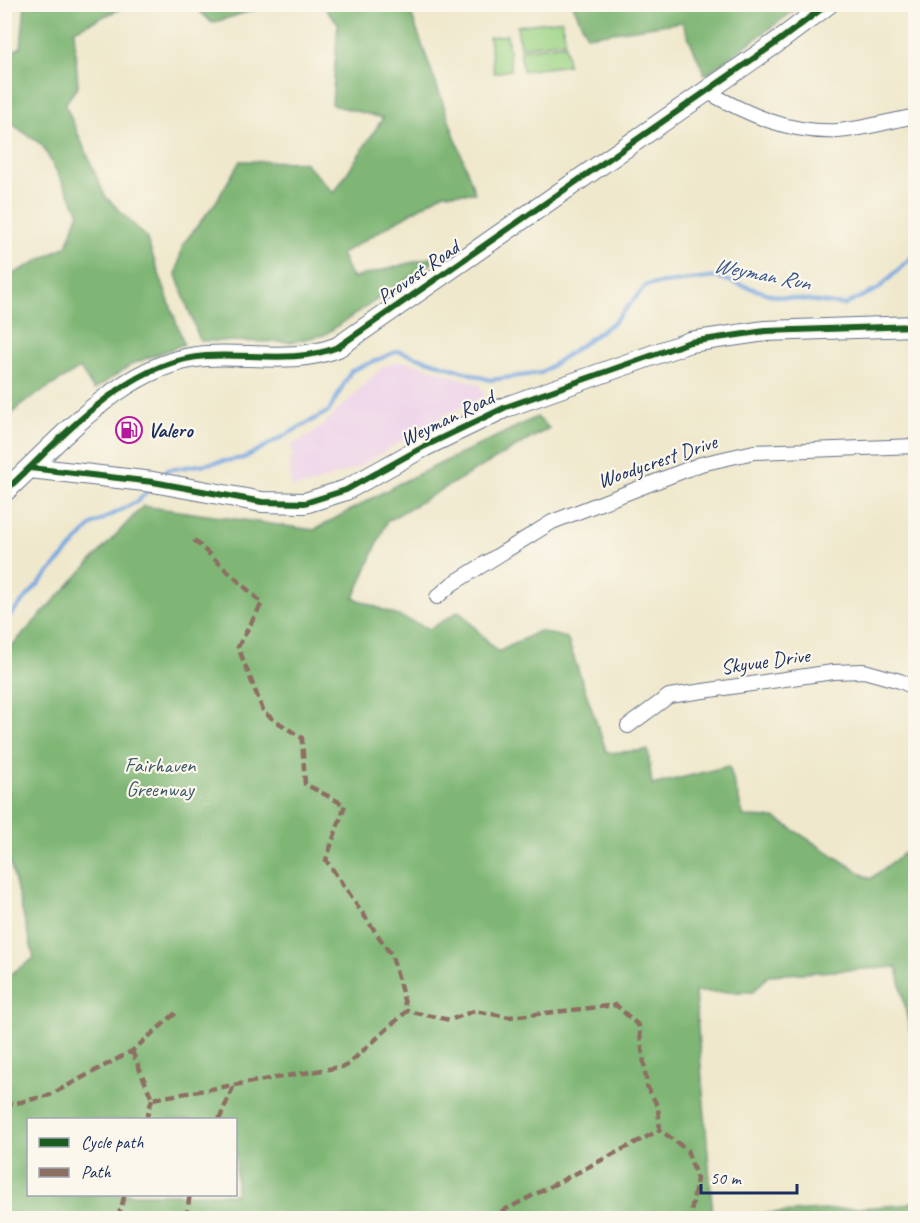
<svg xmlns="http://www.w3.org/2000/svg" width="920" height="1223" font-family="Caveat,sans-serif">
  <rect width="100%" height="100%" fill="#fbf7ec"/>
  <filter id="ink" filterUnits="userSpaceOnUse"><feTurbulence type="fractalNoise" baseFrequency=".0167" numOctaves="2"/><feDisplacementMap in="SourceGraphic" scale="12" xChannelSelector="R" yChannelSelector="G"/><feConvolveMatrix kernelMatrix="1 2 1 2 8 2 1 2 1" color-interpolation-filters="sRGB"/></filter>
  <filter id="wash" filterUnits="userSpaceOnUse"><feTurbulence type="fractalNoise" baseFrequency=".008" numOctaves="4" result="noise"/><feDisplacementMap in="SourceGraphic" scale="24" xChannelSelector="R" yChannelSelector="G"/><feGaussianBlur stdDeviation="1.35" result="paint"/><feColorMatrix in="noise" values="0 0 0 0 0 0 0 0 0 0 0 0 0 0 0 0 0 1.4 0 .05"/><feComposite in="paint" operator="in"/></filter>
  <g filter="url(#wash)">
    <rect width="100%" height="100%" fill="#efe8cc"/>
    <path fill="#edd1e9" d="M397,362H410L479,384L485,396L447,414L358,467L313,484L291,487L290,458L294,455L290,446L320,428L382,367Z"/>
    <path fill="#9fd587" stroke="#5d8272" stroke-width="1.5" d="M562,20L565,41L520,47L517,26Z
      M507,35L511,70L494,73L489,37Z
      M565,44L568,65L523,71L520,50Z"/>
    <path fill="#7fb674" stroke="#4d7269" stroke-width="1.5" fill-rule="evenodd" d="M25,5H129L74,30L78,86L65,104L105,196L146,237L184,344L132,364L94,390L80,368L21,404L5,423V278L67,246L79,212L42,145L5,119V56L21,47Z
      M193,5H270L212,23Z
      M322,5H408L475,193H444L341,254L352,278L445,254L324,335L291,342L200,341L176,275L183,244L216,202L240,161L304,162L334,193L383,118L332,105L338,23Z
      M573,5H802L705,75L682,22L587,36Z
      M537,417L549,428L387,521L354,598L430,629L459,611L498,652L539,631L567,638L607,753L648,750L652,785L729,766L744,817L775,818L870,879L912,847L916,852L915,1043L912,1041L897,967L769,975L753,992H695L713,1217L903,1205L915,1201V1218H5V978L34,958L5,842V653L143,506L314,530L398,484ZM28,1120H236V1194H28Z"/>
    <g fill="none" stroke-linecap="round" stroke-linejoin="round">
      <path stroke="#76a6e0" stroke-width="4" d="M161,477L167,470L244,458L329,411L351,371L398,351L490,380L541,373L614,322L647,285L717,277L775,296L844,305L878,289L916,253
        M4,622L92,525L138,501L150,489"/>
    </g>
  </g>
  <g filter="url(#ink)">
    <g fill="none" stroke-linecap="round" stroke-linejoin="round">
      <defs>
        <path id="street" d="M706,91C747,114 790,134 838,131C863,129 890,121 916,116
          M437,597L452,584L552,522L701,464L754,452L916,446
          M628,726L669,696L833,672L864,671L900,681L916,688"/>
        <path id="secondary" d="M30,468L153,482L262,502L305,503L346,490L425,446L506,407L690,342L765,331L916,326
          M4,492C60,441 125,361 206,356C250,353 295,364 338,347L776,43L828,4"/>
      </defs>
      <use href="#street" stroke="#657084" stroke-width="16"/>
      <use href="#secondary" stroke="#657084" stroke-width="22"/>
      <use href="#street" stroke="#fff" stroke-width="14"/>
      <use href="#secondary" stroke="#fff" stroke-width="20"/>
      <path stroke="#8d6e63" stroke-width="4.5" stroke-dasharray="9 4.5" stroke-linecap="butt" d="M194,540L262,603L238,647L264,713L302,738L305,784L345,805L326,860L392,956L407,1011
        M132,1051L152,1099L346,1066L407,1011L450,1020L474,1011L509,1017L616,1005L639,1026L647,1086L658,1107L660,1130L687,1150L697,1179L690,1218
        M4,1106L50,1095L132,1051L177,1012
        M146,1120L152,1099
        M219,1120L234,1085
        M118,1218L125,1194
        M186,1218L190,1194
        M489,1218L660,1130"/>
      <defs>
        <path id="cycleway" d="M30,468L153,482L262,502L305,503L346,490L425,446L506,407L690,342L765,331L916,326
          M4,492C60,441 125,361 206,356C250,353 295,364 338,347L776,43L828,4"/>
      </defs>
      <use href="#cycleway" stroke="#fbf7ec" stroke-width="10"/>
      <use href="#cycleway" stroke="#1b5e20" stroke-width="6"/>
    </g>
  </g>
  <defs>
    <symbol id="fuel-ring" viewBox="-11 -11 22 22"><circle r="9.5" fill="#fbf7ec" stroke="#b5179e" stroke-width="1.5"/><path d="M-5.5-6h7V0h2V4h1.3V-2.5L3-4.5l.8-.8L6-3V5H2.5V1h-1V6h-7ZM-4.2-4.7v3.2H.2V-4.7Z" fill="#b5179e"/></symbol>
  </defs>
  <g fill-rule="evenodd">
    <use href="#fuel-ring" x="114" y="415" width="30" height="30"/>
  </g>
  <g text-anchor="middle" dominant-baseline="central" stroke-width="4.5" stroke-linejoin="round" paint-order="stroke">
    <g font-size="21" fill="#1b2f5e" stroke="#fbf7ec">
      <text transform="translate(418 272) rotate(-35)">Provost Road</text>
      <text transform="translate(447 418) rotate(-26)">Weyman Road</text>
      <text transform="translate(657 461) rotate(-19)">Woodycrest Drive</text>
      <text transform="translate(765 661) rotate(-8)">Skyvue Drive</text>
    </g>
    <g font-size="21" font-weight="bold" fill="#1b2f5e" stroke="#fbf7ec" text-anchor="start">
      <text x="148" y="430">Valero</text>
    </g>
    <g font-size="21" fill="#3c5868" stroke="#fbf7ec">
      <text x="160" y="765">Fairhaven<tspan x="160" dy="24">Greenway</tspan></text>
    </g>
    <g font-size="22" font-style="italic" fill="#3b598c" stroke="#fbf7ec">
      <text transform="translate(762 274) rotate(11)">Weyman Run</text>
    </g>
  </g>
  <rect width="920" height="1223" fill="none" stroke="#fbf7ec" stroke-width="24"/>
  <rect x="27" y="1118" width="210" height="78" fill="#fbf7ec" stroke="#a1a7b3" stroke-width="1.5"/>
  <rect x="39" y="1138" width="30" height="9" fill="#1b5e20" stroke="#a1a7b3" stroke-width="1.5"/>
  <text x="81" y="1148" font-size="18" fill="#1b2f5e">Cycle path</text>
  <rect x="39" y="1168" width="30" height="9" fill="#8d6e63" stroke="#a1a7b3" stroke-width="1.5"/>
  <text x="81" y="1178" font-size="18" fill="#1b2f5e">Path</text>
  <path d="M701 1184v9h96v-9" fill="none" stroke="#1b2f5e" stroke-width="3"/>
  <text x="710" y="1184" font-size="18" fill="#1b2f5e" stroke="#fbf7ec" stroke-width="4.5" paint-order="stroke">50 m</text>
</svg>
